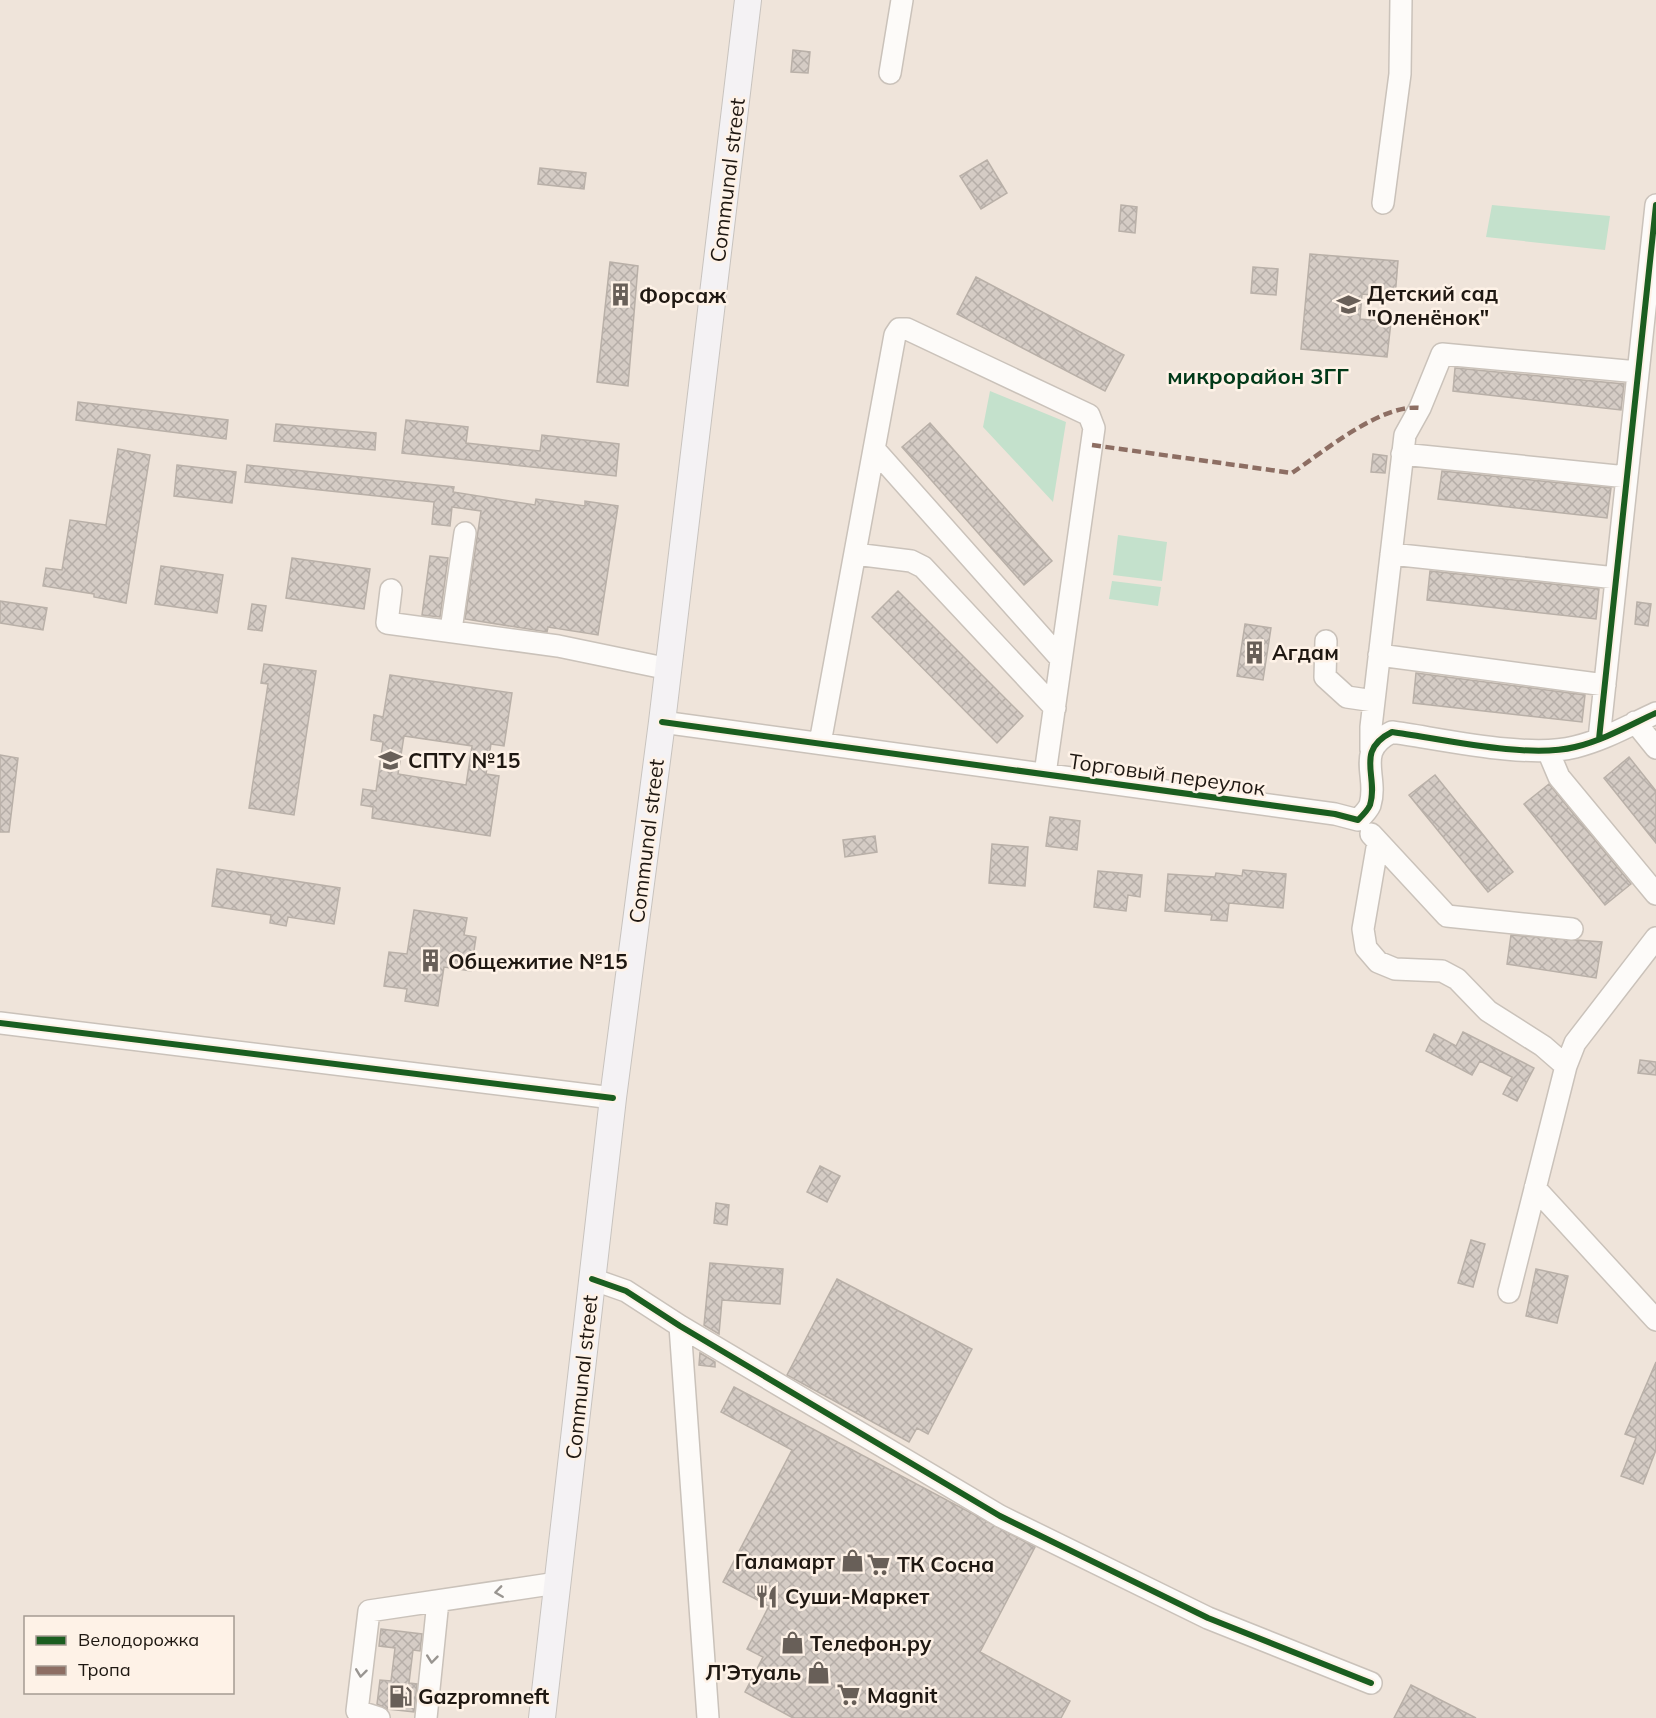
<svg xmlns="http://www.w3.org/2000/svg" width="1656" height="1718" font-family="Mulish,sans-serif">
  <defs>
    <pattern id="building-cross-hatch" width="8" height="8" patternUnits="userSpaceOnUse" patternTransform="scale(1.5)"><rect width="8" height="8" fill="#d5ccc5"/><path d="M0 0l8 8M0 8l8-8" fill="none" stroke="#b6aea8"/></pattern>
  </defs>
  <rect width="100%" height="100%" fill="#efe4da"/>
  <path fill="#c4e1cc" d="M1492,205L1610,216L1605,250L1486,237Z
    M990,391L1066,422L1053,502L983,427Z
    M1118,535L1167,542L1162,581L1113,575Z
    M1112,581L1161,587L1158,606L1109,599Z"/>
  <path fill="url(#building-cross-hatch)" stroke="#b9b0a8" stroke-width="1.5" fill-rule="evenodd" d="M793,50L810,52L808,73L791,72Z
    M987,160L1007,193L981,209L960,176Z
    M540,168L586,173L584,189L538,184Z
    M1121,205L1137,207L1135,233L1119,231Z
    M1310,254L1398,261L1395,297L1362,294L1360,319L1391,322L1387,357L1301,349Z
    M610,262L638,266L628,386L597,382Z
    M1253,267L1278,269L1276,295L1251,293Z
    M976,277L1124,355L1105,391L957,314Z
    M1455,368L1624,384L1621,410L1453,391Z
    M78,402L228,420L226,439L76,420Z
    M406,420L468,427L466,443L540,451L542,435L619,444L616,476L402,453Z
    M930,423L1052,561L1024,585L902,447Z
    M276,424L376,433L375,450L274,441Z
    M118,449L150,455L126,603L94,597V594L43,586L46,568L62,570L70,520L106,525Z
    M1373,454L1387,456L1385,473L1371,472Z
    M177,465L236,472L232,503L174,496Z
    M247,465L454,487L453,492L535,505L536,499L585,506V501L618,506L598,635L548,627L547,632L465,619L481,511L452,507L450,526L432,524L434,502L245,482Z
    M1442,471L1611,488L1607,518L1438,499Z
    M430,556L448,558L440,617L422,615Z
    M292,558L370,569L364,609L286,598Z
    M161,566L223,575L217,613L155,604Z
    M1430,571L1599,589L1596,619L1427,600Z
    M898,591L1023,716L997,743L872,617Z
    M0,601L47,608L43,630L0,623Z
    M1637,602L1651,604L1648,626L1635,624Z
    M252,604L266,606L262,631L248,629Z
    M1245,624L1271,628L1263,680L1237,676Z
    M264,664L316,671L294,815L249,808L268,684L261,683Z
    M1416,673L1585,695L1582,722L1413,703Z
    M390,675L512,693L504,746L491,744L486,774L499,776L490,836L372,818L373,807L361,805L363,789L376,791L383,742L371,740L374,715L383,717ZM404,736L472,746L466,785L398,774Z
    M0,755L18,758L9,832H0Z
    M1629,757L1656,791V843L1604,778Z
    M1435,775L1513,872L1488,892L1409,795Z
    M1549,784L1631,884L1605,905L1524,804Z
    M1050,817L1080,821L1077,850L1046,846Z
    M875,836L877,852L845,857L843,840Z
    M992,844L1028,847L1025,886L989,883Z
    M217,869L340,888L334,924L288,917L286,926L270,923L271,915L212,906Z
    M1243,870L1286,874L1283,908L1229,903L1227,921L1211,920L1212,915L1165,911L1168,874L1215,877L1216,873L1242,876Z
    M1098,871L1142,875L1140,897L1128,895L1126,911L1094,907Z
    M414,910L467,918L464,935L476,937L471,971L444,967L438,1006L405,1001L407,989L384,986L389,952L407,954Z
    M1511,935L1602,942L1596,978L1507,964Z
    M1463,1032L1534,1068L1517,1101L1503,1094L1512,1077L1480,1061L1472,1075L1426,1051L1434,1034L1456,1046Z
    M1640,1060L1656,1062V1075L1638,1073Z
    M820,1166L840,1176L827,1202L807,1192Z
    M716,1203L729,1205L727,1225L714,1223Z
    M1471,1240L1485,1244L1473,1287L1458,1283Z
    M710,1263L783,1269L780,1304L722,1300L719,1334L704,1325Z
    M1536,1269L1568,1276L1557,1323L1526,1316Z
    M837,1279L972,1349L928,1434L917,1428L909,1442L787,1375Z
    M700,1353L715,1362V1367L699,1365Z
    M1656,1362V1450L1643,1484L1621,1476L1636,1438L1625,1434Z
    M734,1387L1035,1547L980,1652L1070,1701L1061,1718H793L745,1692L763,1657L747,1649L769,1606L723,1582L792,1450L721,1412Z
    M381,1629L422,1634L420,1651L413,1650L409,1683L417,1684L414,1712L387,1709L377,1704L380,1680L391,1681L395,1648L379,1646Z
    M1411,1685L1476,1718H1394Z"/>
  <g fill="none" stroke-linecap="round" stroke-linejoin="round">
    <defs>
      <path id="minor" d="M890,73L902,0
        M1383,203L1400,74L1401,0
        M874,449L1061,659
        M1402,454L1627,477
        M855,554L911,561L923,567L1055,708
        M1391,554L1616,578
        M391,590L387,623L558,646L669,669
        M451,630L465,533
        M1326,641L1325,677L1347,697L1374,701
        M1379,655L1605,685
        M662,722L1335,814L1358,820C1362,816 1368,810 1370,805C1379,776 1354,751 1392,732C1442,739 1528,759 1575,747C1604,740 1630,725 1656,713
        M1635,722L1656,748
        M1599,739L1656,205
        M820,743L895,335L899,329H907L1089,415L1094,428L1045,774
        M1371,750V727L1405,435L1420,408L1442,354L1638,372
        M1548,751L1559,777L1656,894
        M1371,834L1447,916L1572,929
        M1378,842L1363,929L1366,948L1378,962L1395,969L1442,971L1457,979L1488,1011L1543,1046L1566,1066
        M0,1023L613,1098
        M1535,1188L1656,1320
        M592,1279L626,1291L680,1326L1000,1516L1208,1618L1371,1683
        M1509,1292L1566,1066L1575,1043L1656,938
        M680,1326L708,1718
        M379,1718L357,1711L369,1611L557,1583
        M426,1718L438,1601"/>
      <path id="major" d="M542,1718L613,1098L662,722L748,0"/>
    </defs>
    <use href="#minor" stroke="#cac2ba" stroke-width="24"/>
    <use href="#major" stroke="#c8c3be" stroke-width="28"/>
    <use href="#minor" stroke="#fdfbf9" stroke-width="21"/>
    <use href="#major" stroke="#f4f2f4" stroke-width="26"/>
    <path stroke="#8d6e63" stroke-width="4.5" stroke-dasharray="9 4.5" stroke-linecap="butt" d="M1092,445L1292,473C1323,452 1382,403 1420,408"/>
    <defs>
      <path id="cycleway" d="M662,722L1335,814L1358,820C1362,816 1368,810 1370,805C1379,776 1354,751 1392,732C1442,739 1528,759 1575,747C1604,740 1630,725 1656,713
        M1599,739L1656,205
        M0,1023L613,1098
        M592,1279L626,1291L680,1326L1000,1516L1208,1618L1371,1683"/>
    </defs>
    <use href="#cycleway" stroke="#fef2e7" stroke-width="10"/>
    <use href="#cycleway" stroke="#1b5e20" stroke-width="6"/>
  </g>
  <defs><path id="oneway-chevron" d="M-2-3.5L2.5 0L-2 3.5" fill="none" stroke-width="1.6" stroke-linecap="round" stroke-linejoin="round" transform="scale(1.5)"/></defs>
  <g stroke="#999591">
    <use href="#oneway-chevron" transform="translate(499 1592) rotate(172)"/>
    <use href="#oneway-chevron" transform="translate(432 1659) rotate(96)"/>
    <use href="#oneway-chevron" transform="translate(361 1673) rotate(97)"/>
  </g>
  <defs>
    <symbol id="building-bare" viewBox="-9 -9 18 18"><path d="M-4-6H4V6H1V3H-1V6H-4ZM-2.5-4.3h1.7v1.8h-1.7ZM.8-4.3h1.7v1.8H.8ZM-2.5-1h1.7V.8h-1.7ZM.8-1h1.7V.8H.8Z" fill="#685f58" stroke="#fef2e7" stroke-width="2.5" paint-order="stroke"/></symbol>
    <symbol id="school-bare" viewBox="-9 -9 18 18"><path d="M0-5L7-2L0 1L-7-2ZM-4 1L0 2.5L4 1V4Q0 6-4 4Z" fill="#685f58" stroke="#fef2e7" stroke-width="2.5" paint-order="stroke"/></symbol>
    <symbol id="university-bare" viewBox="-9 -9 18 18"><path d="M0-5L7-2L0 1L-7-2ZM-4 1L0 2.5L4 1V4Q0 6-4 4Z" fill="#685f58" stroke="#fef2e7" stroke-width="2.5" paint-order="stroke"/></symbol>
    <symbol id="shop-bare" viewBox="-9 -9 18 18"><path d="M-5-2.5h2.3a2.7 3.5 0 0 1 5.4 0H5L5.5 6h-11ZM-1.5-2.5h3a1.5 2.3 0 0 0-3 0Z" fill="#685f58" stroke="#fef2e7" stroke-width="2.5" paint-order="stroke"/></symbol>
    <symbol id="supermarket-bare" viewBox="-9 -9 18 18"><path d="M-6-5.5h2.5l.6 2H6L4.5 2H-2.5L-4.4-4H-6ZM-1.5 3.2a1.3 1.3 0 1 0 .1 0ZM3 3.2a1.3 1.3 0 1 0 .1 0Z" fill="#685f58" stroke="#fef2e7" stroke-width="2.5" paint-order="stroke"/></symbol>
    <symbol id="restaurant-bare" viewBox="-9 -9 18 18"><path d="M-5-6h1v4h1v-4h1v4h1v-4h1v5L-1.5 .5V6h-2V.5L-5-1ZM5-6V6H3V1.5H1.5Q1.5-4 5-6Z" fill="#685f58" stroke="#fef2e7" stroke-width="2.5" paint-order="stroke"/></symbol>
    <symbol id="fuel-bare" viewBox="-9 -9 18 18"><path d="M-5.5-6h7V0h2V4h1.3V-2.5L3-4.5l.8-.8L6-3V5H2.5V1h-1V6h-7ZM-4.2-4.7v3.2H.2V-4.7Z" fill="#685f58" stroke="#fef2e7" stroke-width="2.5" paint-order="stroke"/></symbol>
  </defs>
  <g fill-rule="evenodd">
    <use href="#building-bare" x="604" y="278" width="33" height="33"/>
    <use href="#school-bare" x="1332" y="288" width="33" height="33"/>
    <use href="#building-bare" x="1238" y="636" width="33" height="33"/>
    <use href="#university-bare" x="374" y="744" width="33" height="33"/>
    <use href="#building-bare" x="414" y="944" width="33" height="33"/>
    <use href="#shop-bare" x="836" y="1544" width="33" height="33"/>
    <use href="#supermarket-bare" x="862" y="1548" width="33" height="33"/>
    <use href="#restaurant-bare" x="750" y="1580" width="33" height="33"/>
    <use href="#shop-bare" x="776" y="1626" width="33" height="33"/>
    <use href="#shop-bare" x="802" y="1656" width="33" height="33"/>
    <use href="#supermarket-bare" x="832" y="1678" width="33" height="33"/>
    <use href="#fuel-bare" x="384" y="1680" width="33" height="33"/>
  </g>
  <g text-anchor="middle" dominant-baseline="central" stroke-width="5" stroke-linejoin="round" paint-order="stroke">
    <g font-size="21" fill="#1f1812" stroke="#fef2e7">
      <text transform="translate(727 180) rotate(-83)">Communal street</text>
      <text transform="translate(1167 774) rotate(8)">Торговый переулок</text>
      <text transform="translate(646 841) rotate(-83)">Communal street</text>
      <text transform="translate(581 1377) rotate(-84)">Communal street</text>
    </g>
    <g font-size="21" font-weight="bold" fill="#1f1812" stroke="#fef2e7" text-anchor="start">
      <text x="1367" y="293">Детский сад<tspan x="1367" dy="24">"Оленёнок"</tspan></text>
      <text x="639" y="295">Форсаж</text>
      <text x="1272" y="652">Агдам</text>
      <text x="408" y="760">СПТУ №15</text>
      <text x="448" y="961">Общежитие №15</text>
      <text x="835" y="1561" text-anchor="end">Галамарт</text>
      <text x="897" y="1564">ТК Сосна</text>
      <text x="785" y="1596">Суши-Маркет</text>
      <text x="810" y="1643">Телефон.ру</text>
      <text x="801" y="1672" text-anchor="end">Л'Этуаль</text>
      <text x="867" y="1695">Magnit</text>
      <text x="418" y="1696">Gazpromneft</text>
    </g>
    <g font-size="22" font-weight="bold" fill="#003918" stroke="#fef2e7">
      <text x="1258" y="376">микрорайон 3ГГ</text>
    </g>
  </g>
  <rect x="24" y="1616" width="210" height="78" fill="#fef2e7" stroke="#a59b92" stroke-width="1.5"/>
  <rect x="36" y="1636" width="30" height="9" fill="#1b5e20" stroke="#a59b92" stroke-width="1.5"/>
  <text x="78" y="1646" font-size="18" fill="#1f1812">Велодорожка</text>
  <rect x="36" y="1666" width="30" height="9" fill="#8d6e63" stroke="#a59b92" stroke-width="1.5"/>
  <text x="78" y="1676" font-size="18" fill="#1f1812">Тропа</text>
</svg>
